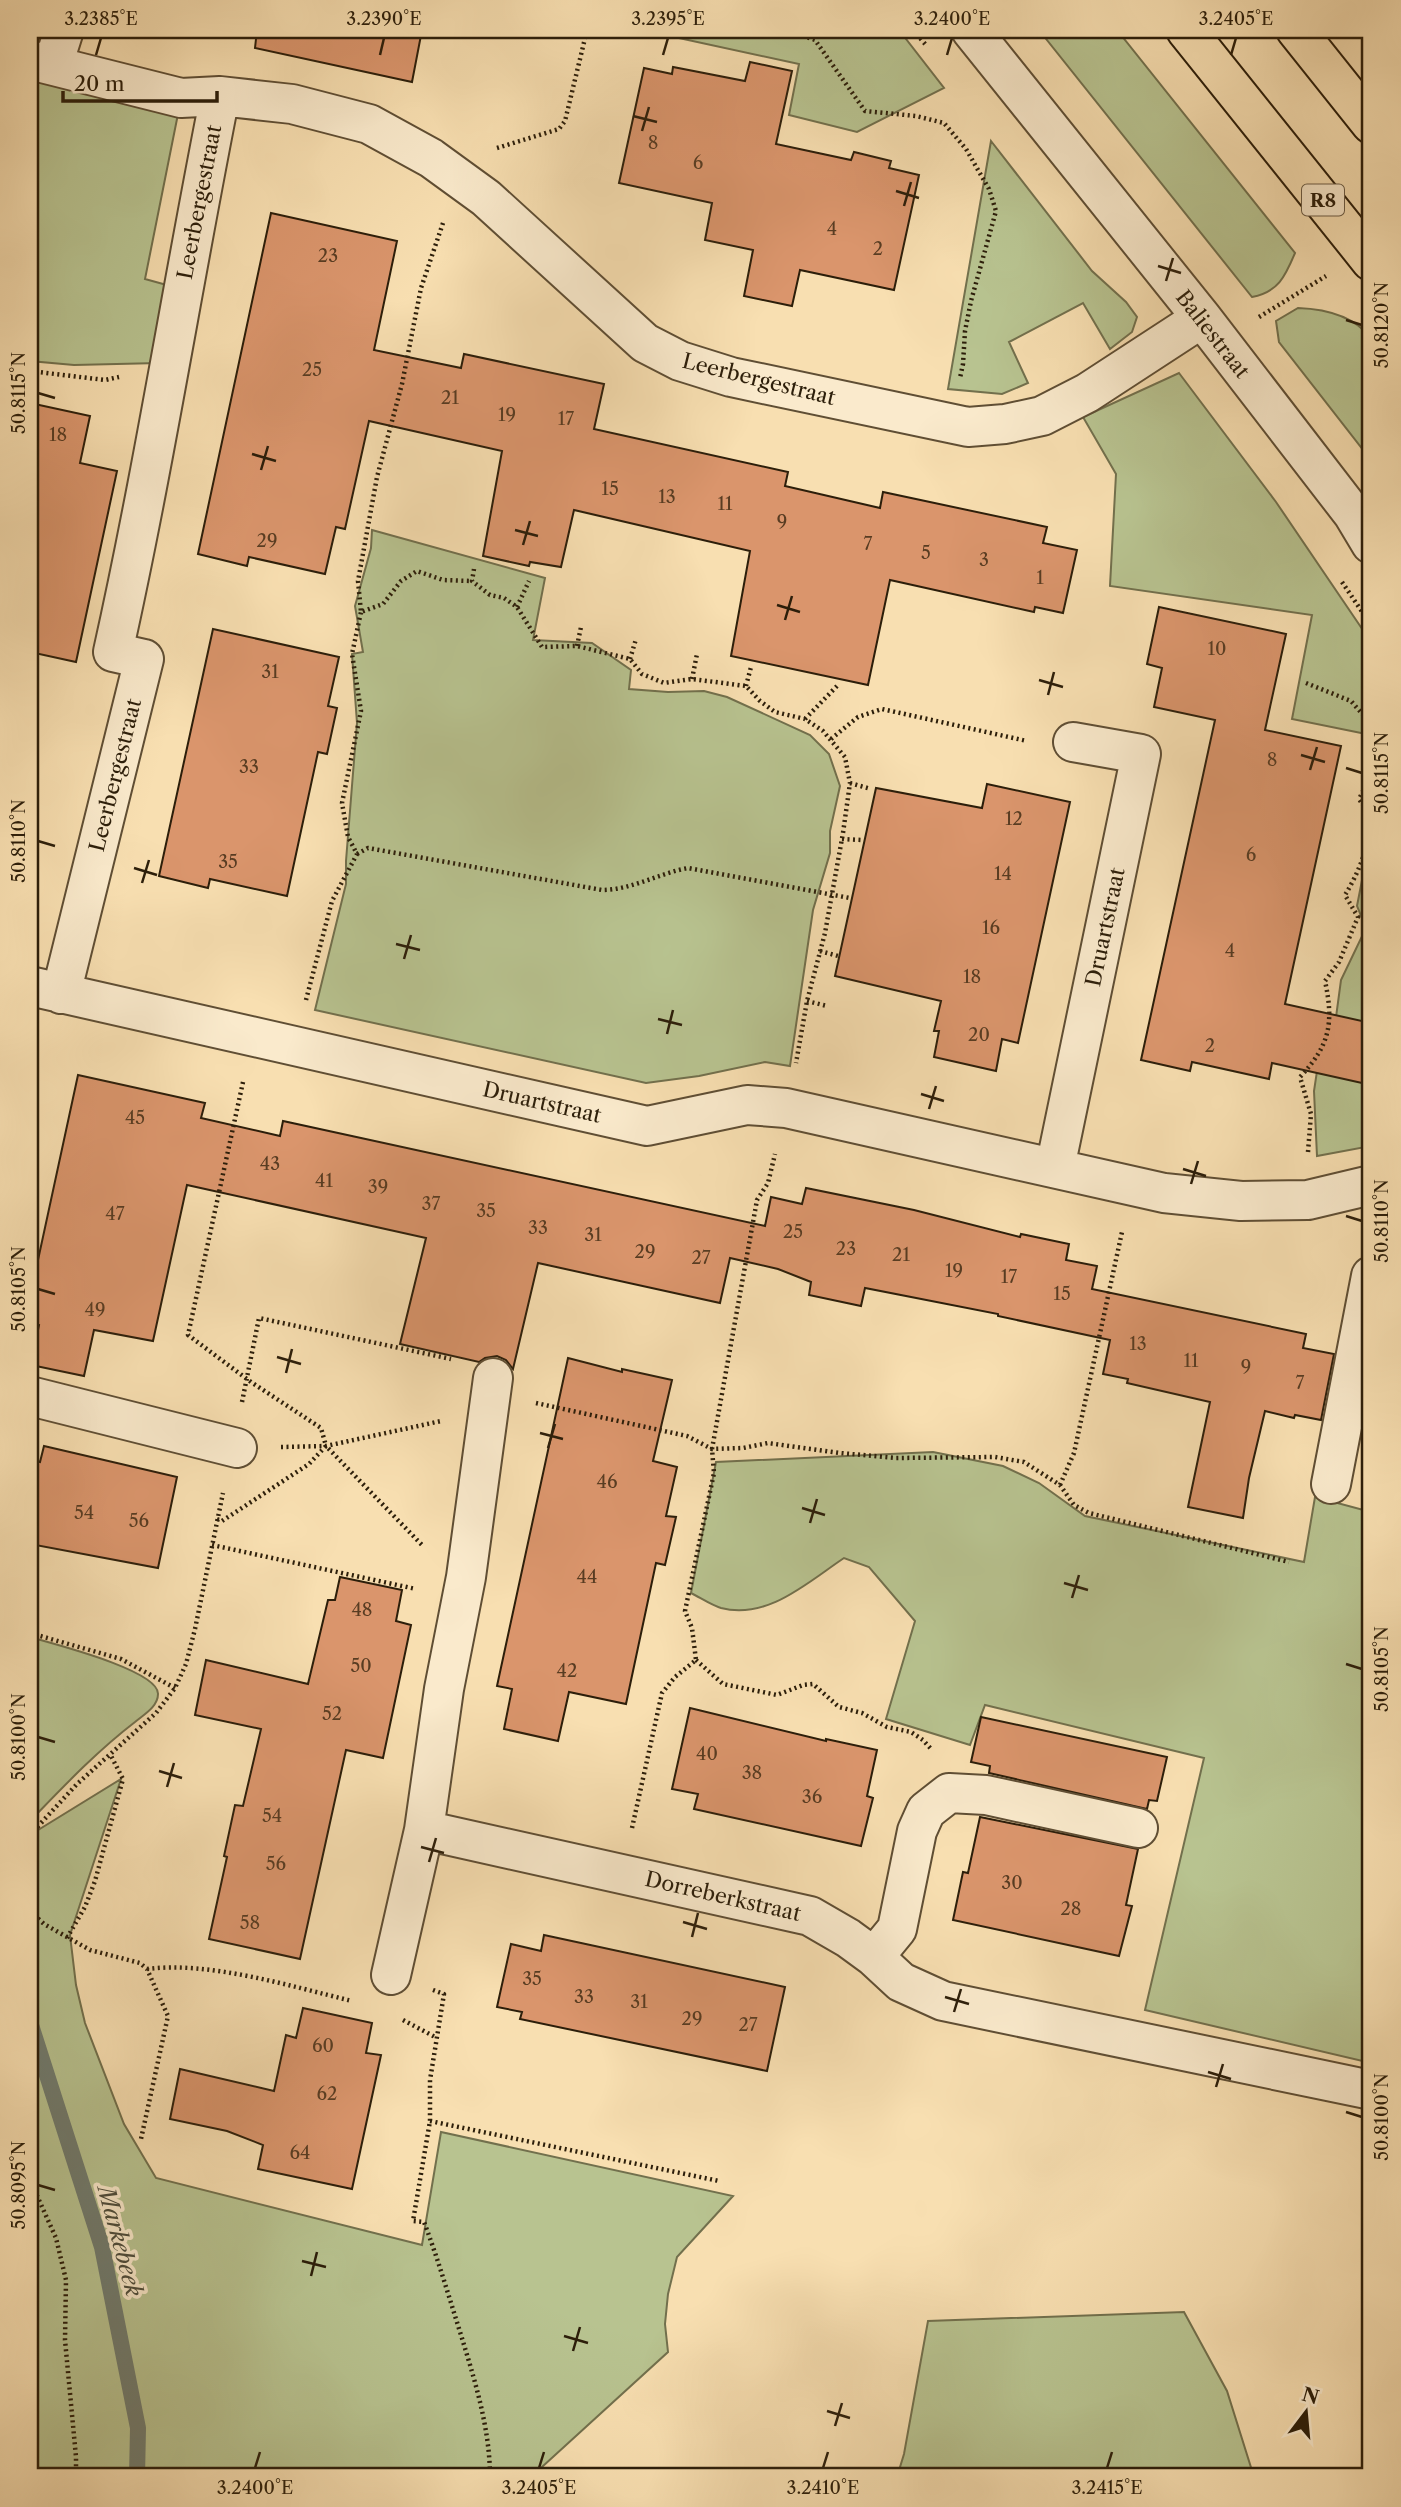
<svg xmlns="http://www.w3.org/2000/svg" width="1401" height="2507" font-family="'Libre Caslon Text',serif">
  <rect width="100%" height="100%" fill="#f8dfb1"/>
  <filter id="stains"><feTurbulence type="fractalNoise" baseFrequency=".00286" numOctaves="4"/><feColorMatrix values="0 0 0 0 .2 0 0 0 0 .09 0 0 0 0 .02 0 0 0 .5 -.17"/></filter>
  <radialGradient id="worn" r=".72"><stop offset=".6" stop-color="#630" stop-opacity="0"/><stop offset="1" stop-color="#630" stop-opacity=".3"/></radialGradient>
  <path fill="#b8c390" stroke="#72704d" stroke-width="2" d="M642,30H899L944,88L857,132L789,115L799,64Z
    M1039,30H1117L1295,253C1285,277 1278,292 1252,297Z
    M30,75L178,114L145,279L174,287L159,363L74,365L30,361Z
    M991,141L1092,271L1126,302L1137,317L1132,332L1110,349L1083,303L1009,342L1028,383L1002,394L948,389Z
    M1298,308C1325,309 1354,316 1371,338V460L1279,342L1276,321Z
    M1179,373L1276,502L1371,642V735L1292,719L1312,615L1110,586L1116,474L1083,417Z
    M372,530L545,578L533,640L592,643L631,670L629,689L668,692L704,691L727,697L810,735L829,754L840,786L830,831V853L813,910L790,1066L765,1062L699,1076L646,1083L315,1010L346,884V861L357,723L352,654L363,652L355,606L371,548Z
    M1371,834V1146L1317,1156L1314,1091L1317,1071L1332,1047L1341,980L1366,928L1357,906Z
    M933,1452L1003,1466L1039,1483L1085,1516L1304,1562L1315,1497L1371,1512V2063L1145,2010L1204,1758L985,1705L970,1745L886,1719L915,1621L869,1567L844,1558C808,1582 768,1620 721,1608C711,1605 701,1598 691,1593L716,1462Z
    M30,1637C50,1643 159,1670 158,1694C158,1707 143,1715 135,1722C96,1752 64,1786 30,1821Z
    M121,1779L70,1935L76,1985L85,2023L124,2124L156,2178L422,2245L441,2132L733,2196L677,2257L668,2294L665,2324L668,2352L531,2477H30V1835Z
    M1184,2312L1227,2391L1254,2477H897L904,2454L928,2321Z"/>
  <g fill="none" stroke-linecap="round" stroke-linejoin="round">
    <path stroke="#717c6f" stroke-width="16" d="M30,2022L102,2247L138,2428L137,2477"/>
  </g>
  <path fill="#da956c" stroke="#2c1e0a" stroke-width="2" d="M257,30H422L412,82L255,48Z
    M750,62L792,71L776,144L851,160L854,152L891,161L889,168L919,175L894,290L800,270L792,306L744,296L753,250L705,240L712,203L619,183L644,68L672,74L673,67L745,81Z
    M271,213L397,241L374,350L461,368L464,354L604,384L594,429L788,472L785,486L880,508L883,492L1047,527L1043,543L1077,550L1063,613L1035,607L1034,612L890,580L868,685L731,656L750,551L574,510L561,567L530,562L529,566L483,556L502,451L369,421L345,529L336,527L325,574L249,557L247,566L198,554Z
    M30,403L90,416L80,463L117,471L76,662L30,652Z
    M1159,607L1286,634L1265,730L1341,746L1285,1004L1371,1023V1085L1272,1063L1269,1079L1192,1062L1190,1071L1141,1060L1215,720L1154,707L1162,668L1147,664Z
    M213,629L339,657L328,706L337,708L327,754L318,752L287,896L210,879L208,888L159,876Z
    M987,784L1070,802L1018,1043L1002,1039L996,1071L934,1057L939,1031H934L941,1001L835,976L876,788L982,808Z
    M78,1075L205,1103L201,1118L280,1136L283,1121L765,1226L771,1197L802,1204L806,1188L914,1210L1020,1237L1021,1234L1069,1244L1066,1260L1097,1266L1092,1289L1306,1334L1303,1348L1334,1354L1321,1420L1295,1415L1294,1418L1265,1411L1249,1478L1243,1518L1188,1507L1210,1402L1127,1383L1128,1379L1103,1374L1110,1340L998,1316V1314L865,1288L861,1306L809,1295L811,1282L778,1269L730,1258L720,1303L538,1263L513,1369L506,1360L497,1356L485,1358L479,1362L400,1344L426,1238L187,1185L153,1341L94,1330L84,1376L31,1365L39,1325L30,1323V1297Z
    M568,1358L622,1372V1369L672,1380L653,1461L677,1467L666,1516L676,1517L665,1565L656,1563L626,1704L569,1692L558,1741L504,1729L512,1689L497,1686Z
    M44,1446L177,1477L158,1568L30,1544V1460L40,1462Z
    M340,1577L402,1590L396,1621L411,1625L383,1758L346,1750L300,1959L209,1939L227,1857L224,1856L235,1805L243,1806L261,1729L195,1715L206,1660L308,1684L328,1600H335Z
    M690,1708L826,1741V1739L877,1750L867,1796L873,1798L861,1846L694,1809L698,1794L672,1789Z
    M981,1717L1167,1757L1157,1801L1149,1800L1147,1809L989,1773L990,1766L971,1762Z
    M980,1817L1138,1849L1126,1905L1132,1906L1119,1956L953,1920L963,1872L968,1873Z
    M544,1935L785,1987L767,2071L520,2019L522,2012L497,2007L511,1944L541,1951Z
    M303,2008L372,2023L366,2053L381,2055L352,2189L258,2169L263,2145L227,2131L170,2119L180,2069L274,2091L286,2035L296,2038Z"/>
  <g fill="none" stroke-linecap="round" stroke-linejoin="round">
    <defs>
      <path id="minor" d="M971,30L1202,318L1353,514L1371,544
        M30,60L181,98L220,96L292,104L369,124L431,158L486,198L645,343L680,361L731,377L968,427L1005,424L1042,416L1087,393L1202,318
        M53,65L64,30
        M30,986L647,1126L747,1105L786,1108L1164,1193L1241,1201L1308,1200L1371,1185
        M61,994L144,659L113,652C154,468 183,281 220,96
        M1055,1168L1141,754L1073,742
        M30,1396L237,1448
        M1331,1484L1371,1276
        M424,1830L444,1689L466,1577L493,1378
        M874,1957L897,1929L917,1831L926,1811L949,1793L986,1795L1138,1828
        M391,1975L424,1830L810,1916L848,1938L874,1957L901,1982L943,2001L1371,2090"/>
      <path id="highway" d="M1186,30L1371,261
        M1296,30L1371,124"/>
    </defs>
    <use href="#minor" stroke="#5f4e34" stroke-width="42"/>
    <use href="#highway" stroke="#2c1e0a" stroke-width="42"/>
    <path stroke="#2c1e0a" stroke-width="4.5" stroke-dasharray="2 3.5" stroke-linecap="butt" d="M704,30L744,36L768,30
      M787,30L815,40L865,111L916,116L944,123L966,149L989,189L996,211L971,301L965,331L963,364L960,378
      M913,30L926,45
      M497,148L559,129L565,121L587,30
      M443,223L421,288L402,384L377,477L358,581L361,612L383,604L401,581L417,571L443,580L472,581
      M1259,317L1326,276
      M30,371L105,380L119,377
      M474,569L472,581L490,595L504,598L517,607L542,647L577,646L630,659L642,674L664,683L692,679L746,686L760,701L775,712L805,719L823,731L845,757L850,783L843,833L825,933L807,1001L796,1063
      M1342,582L1371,625
      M517,607L529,581
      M577,646L581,627
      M630,659L636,639
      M692,679L697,654
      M1306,683L1351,701L1371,724
      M746,686L751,667
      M805,719L837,686
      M831,739L858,717L882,709L1027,741
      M850,783L871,789
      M842,839L861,840
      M357,854L368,848L602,890C631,890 660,873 688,868L850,898
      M820,951L838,956
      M306,1000L332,901L357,854L348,837L342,803L361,711L352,654L361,612
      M807,1001L827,1006
      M243,1082L188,1335L251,1382L321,1428L326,1446
      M1308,1152L1311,1114L1300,1077C1330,1045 1334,1023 1325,981L1339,962L1358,917L1345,895C1358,874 1371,844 1369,819C1368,812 1363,805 1359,799L1371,776
      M242,1402L259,1318L451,1359
      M536,1403L687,1436L712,1449L743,1448L768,1443L840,1453L896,1458L995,1457L1024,1462L1060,1485L1074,1505L1089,1513L1289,1562
      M281,1447L326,1446L441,1421
      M1060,1485L1074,1453L1122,1232
      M217,1519L222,1521L309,1464L326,1446L422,1545
      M212,1545L416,1589
      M30,1633L121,1659L175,1688
      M696,1660L723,1684L777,1695L803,1685L813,1684L839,1707L862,1713L887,1727L911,1732L923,1740L932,1750
      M632,1828L662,1693L675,1677L696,1660L692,1628L685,1611L714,1473L712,1449L757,1200L768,1183L775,1154
      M30,1835L77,1784L156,1713L175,1688L186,1664L195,1629L223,1493
      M30,1911L44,1924L90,1950L140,1963L147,1969L151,1978L168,2016L141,2139
      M67,1938L85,1907L95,1881L123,1779L110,1754
      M147,1969C209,1961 290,1986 352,2001
      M433,1990L444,1994L430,2080V2121L413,2221L424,2222C438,2259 449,2297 461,2335C475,2381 490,2429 490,2477
      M403,2020L437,2038
      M430,2121L719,2181
      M30,2180L56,2238L66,2280L65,2340L76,2457V2477"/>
    <use href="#minor" stroke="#faeacc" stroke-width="38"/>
    <use href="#highway" stroke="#f8dfb1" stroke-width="38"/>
  </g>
  <path fill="none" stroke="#2c1e0a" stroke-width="2.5" d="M96,55L101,38M380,55L384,38M663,55L668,38M947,55L952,38M1231,55L1236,38M633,116L657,122M642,131L649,107M896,191L919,198M904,206L911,182M1158,266L1181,273M1166,281L1173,258M1346,320L1362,325M38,393L55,398M252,454L276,461M261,470L268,446M515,530L538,536M523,545L530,521M777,605L800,612M785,620L792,596M1039,680L1063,687M1048,695L1054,672M1301,755L1325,762M1346,768L1362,773M1310,770L1317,747M38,841L55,846M134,868L157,875M142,883L149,860M396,944L420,950M404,959L411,935M658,1019L682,1025M667,1034L673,1010M921,1094L944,1101M929,1109L936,1086M1183,1169L1206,1176M1191,1184L1198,1161M1346,1216L1362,1221M38,1289L55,1294M277,1357L301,1364M286,1373L292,1349M540,1433L563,1439M548,1448L555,1424M802,1508L825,1515M810,1523L817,1499M1064,1583L1088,1590M1072,1598L1079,1575M1346,1664L1362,1669M38,1737L55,1742M159,1771L182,1778M167,1787L174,1763M421,1847L444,1853M429,1862L436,1838M683,1922L707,1929M692,1937L698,1913M945,1997L969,2004M954,2012L961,1989M1208,2072L1231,2079M1216,2087L1223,2064M1346,2112L1362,2117M38,2185L55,2190M302,2261L326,2267M311,2276L317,2252M564,2336L588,2343M573,2351L580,2327M827,2411L850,2418M835,2426L842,2403M255,2468L260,2452M539,2468L544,2452M823,2468L828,2452M1107,2468L1112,2452"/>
  <g text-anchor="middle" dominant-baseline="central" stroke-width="7" stroke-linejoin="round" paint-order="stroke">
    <g font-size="18" fill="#583c22">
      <text x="653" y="143">8</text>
      <text x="698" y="163">6</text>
      <text x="832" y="229">4</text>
      <text x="878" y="249">2</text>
      <text x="328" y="256">23</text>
      <text x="312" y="370">25</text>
      <text x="450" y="398">21</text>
      <text x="507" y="415">19</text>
      <text x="566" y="419">17</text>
      <text x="58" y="435">18</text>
      <text x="610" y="489">15</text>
      <text x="667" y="497">13</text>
      <text x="725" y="504">11</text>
      <text x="782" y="522">9</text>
      <text x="267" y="541">29</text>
      <text x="868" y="544">7</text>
      <text x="926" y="553">5</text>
      <text x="984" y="560">3</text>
      <text x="1040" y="578">1</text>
      <text x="1217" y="649">10</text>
      <text x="270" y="672">31</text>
      <text x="1272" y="760">8</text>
      <text x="249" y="767">33</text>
      <text x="1014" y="819">12</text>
      <text x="1251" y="855">6</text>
      <text x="228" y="862">35</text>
      <text x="1003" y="874">14</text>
      <text x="991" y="928">16</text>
      <text x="1230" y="951">4</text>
      <text x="972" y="977">18</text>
      <text x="979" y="1035">20</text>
      <text x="1210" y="1046">2</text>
      <text x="135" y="1118">45</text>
      <text x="270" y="1164">43</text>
      <text x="324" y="1181">41</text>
      <text x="378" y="1187">39</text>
      <text x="431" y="1204">37</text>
      <text x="486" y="1211">35</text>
      <text x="115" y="1214">47</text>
      <text x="538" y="1228">33</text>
      <text x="793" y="1232">25</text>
      <text x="593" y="1235">31</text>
      <text x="846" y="1249">23</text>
      <text x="645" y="1252">29</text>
      <text x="901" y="1255">21</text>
      <text x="701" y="1258">27</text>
      <text x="954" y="1271">19</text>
      <text x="1009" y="1277">17</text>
      <text x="1062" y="1294">15</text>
      <text x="95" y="1310">49</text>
      <text x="1138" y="1344">13</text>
      <text x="1191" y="1361">11</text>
      <text x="1246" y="1367">9</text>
      <text x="1300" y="1383">7</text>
      <text x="607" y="1482">46</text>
      <text x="84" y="1513">54</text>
      <text x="139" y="1521">56</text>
      <text x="587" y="1577">44</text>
      <text x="362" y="1610">48</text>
      <text x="361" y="1666">50</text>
      <text x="567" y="1671">42</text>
      <text x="332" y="1714">52</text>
      <text x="707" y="1754">40</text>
      <text x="752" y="1773">38</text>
      <text x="812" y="1797">36</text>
      <text x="272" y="1816">54</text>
      <text x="276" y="1864">56</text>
      <text x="1012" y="1883">30</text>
      <text x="1071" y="1909">28</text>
      <text x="250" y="1923">58</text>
      <text x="532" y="1979">35</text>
      <text x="584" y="1997">33</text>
      <text x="639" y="2002">31</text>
      <text x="692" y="2019">29</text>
      <text x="748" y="2025">27</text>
      <text x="323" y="2046">60</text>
      <text x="327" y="2094">62</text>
      <text x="300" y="2153">64</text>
    </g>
    <rect fill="#faeacc" stroke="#6a5b44" stroke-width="2" x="1302" y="184.5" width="42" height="31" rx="5"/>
    <g font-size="19" font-weight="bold" fill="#2c1e0a">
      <text x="1323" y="200">R8</text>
    </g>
    <g font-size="21" fill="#2c1e0a" stroke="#faeacc">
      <text transform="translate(199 202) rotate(-79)">Leerbergestraat</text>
      <text transform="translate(1213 334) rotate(52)">Baliestraat</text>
      <text transform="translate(759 379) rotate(14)">Leerbergestraat</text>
      <text transform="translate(115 775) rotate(-76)">Leerbergestraat</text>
      <text transform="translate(1105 927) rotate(-78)">Druartstraat</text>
      <text transform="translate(542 1102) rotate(13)">Druartstraat</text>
      <text transform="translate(723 1896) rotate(13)">Dorreberkstraat</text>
    </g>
    <g font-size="23" font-style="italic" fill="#4e4d3d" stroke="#faeacc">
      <text transform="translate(120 2241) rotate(75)">Markebeek</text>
    </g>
  </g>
  <rect width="1401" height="2507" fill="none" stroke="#f8dfb1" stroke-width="77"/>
  <g transform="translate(1306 2412) rotate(16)" stroke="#faeacc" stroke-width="5" paint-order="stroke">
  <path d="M0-5L12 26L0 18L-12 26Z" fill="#2c1e0a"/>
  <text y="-10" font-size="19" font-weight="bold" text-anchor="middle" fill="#2c1e0a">N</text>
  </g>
  <path d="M63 91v10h154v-10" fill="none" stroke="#2c1e0a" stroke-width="3.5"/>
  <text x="74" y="91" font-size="21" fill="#2c1e0a" stroke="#faeacc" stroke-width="5" paint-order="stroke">20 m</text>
  <rect x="38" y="38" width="1324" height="2430" fill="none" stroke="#2c1e0a" stroke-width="2.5"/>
  <g font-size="18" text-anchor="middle" fill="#2c1e0a">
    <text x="101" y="25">3.2385°E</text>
    <text x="384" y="25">3.2390°E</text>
    <text x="668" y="25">3.2395°E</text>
    <text x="952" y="25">3.2400°E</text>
    <text x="1236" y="25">3.2405°E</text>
    <text transform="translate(1382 325) rotate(-90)" y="6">50.8120°N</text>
    <text transform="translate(19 393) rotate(-90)" y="6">50.8115°N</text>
    <text transform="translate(1382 773) rotate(-90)" y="6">50.8115°N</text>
    <text transform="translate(19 841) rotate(-90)" y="6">50.8110°N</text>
    <text transform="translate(1382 1221) rotate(-90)" y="6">50.8110°N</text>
    <text transform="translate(19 1289) rotate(-90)" y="6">50.8105°N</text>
    <text transform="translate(1382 1669) rotate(-90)" y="6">50.8105°N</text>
    <text transform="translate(19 1737) rotate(-90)" y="6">50.8100°N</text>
    <text transform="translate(1382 2117) rotate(-90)" y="6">50.8100°N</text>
    <text transform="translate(19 2185) rotate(-90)" y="6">50.8095°N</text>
    <text x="255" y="2494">3.2400°E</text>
    <text x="539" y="2494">3.2405°E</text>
    <text x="823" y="2494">3.2410°E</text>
    <text x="1107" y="2494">3.2415°E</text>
  </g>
  <rect width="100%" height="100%" filter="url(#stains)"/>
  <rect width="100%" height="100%" fill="url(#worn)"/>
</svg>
